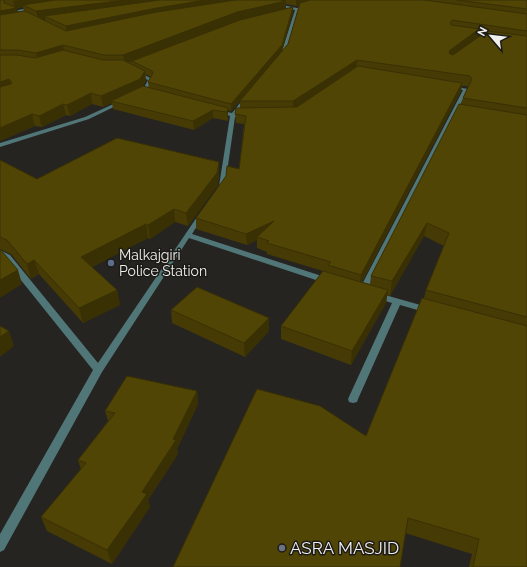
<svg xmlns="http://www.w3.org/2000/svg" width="527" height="567" font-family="Raleway,sans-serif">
  <rect width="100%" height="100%" fill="#252421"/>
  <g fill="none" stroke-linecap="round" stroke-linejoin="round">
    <path fill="#507678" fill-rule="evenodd" d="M253,0H259L297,8L322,0H327L298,10L285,54L283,55L281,54L295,10Z
      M34,7L35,9L15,12L13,11Z
      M135,72H139L152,79L147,90L151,92V94L142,92V91L148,80L135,74Z
      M451,86L468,89L366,292L365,294H359L358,292L463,90L449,88V87Z
      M244,98L248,99L237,113H246L249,115L246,117H235L225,186L221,192H217L216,191L219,186L230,116L216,111L218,110L232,113Z
      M120,101L124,102L89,119L0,147V143L85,117Z
      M201,213L204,215L192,234L331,279L332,281L331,283H325L189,238L102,372L4,550L0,552V534L93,370L4,259L0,255V250L10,255L98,363L199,214Z
      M378,293L431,308L432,310L428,313L400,305L358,399L357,402L353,403L349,402L348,399L392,303L375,298L374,296Z"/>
  </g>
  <path fill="#463b05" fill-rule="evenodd" d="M0,0H527V567H469L472,554L405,533L366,436L424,298L426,290L444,246L424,236L390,296L387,295L386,303L351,365L281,339V326L323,271L267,254V252L257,248V240L247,245L196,229V218L239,169L244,124L236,123L235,114L240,108V101L231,111L228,110V121L213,118L194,130L113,109L112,103L103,107L92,104L70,116L66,115L42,127L35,126L0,141ZM286,4L296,6H299L288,44L282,51L293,12L286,9ZM23,7L24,12L18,13L17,8ZM268,13L192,38L237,21ZM41,19H45V21ZM478,33L483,34L477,38ZM145,74L151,77L148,82L149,88L142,87L146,81ZM462,86H468L463,98L461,104L371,276L370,284L362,282L461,91Z
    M0,160L37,179L219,174L218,185L188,226L175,222L150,239L148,238L92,267L117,290L120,305L83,323L39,274L31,279L11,254L0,249Z
    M171,310L269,318V331L245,357L172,323Z
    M197,391L198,404L177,449L178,454L148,500L150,507L112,564L47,531L41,517L81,470L78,460L108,421L105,411Z"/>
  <path fill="#393004" d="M4,0L6,6L17,8L19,16L0,19V11L4,3Z
    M19,0H78L23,5V7L15,8L13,1Z
    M126,0H185L44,16L45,19H38L36,11Z
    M206,0H255L67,34L66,26L157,8Z
    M296,0H323L296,6Z
    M286,1V9L237,21L125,64L123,55L237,12Z
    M293,7V12L282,51L231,111V104Z
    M479,29L477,38L448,61L449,51Z
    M63,45L65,55L38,62L36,53Z
    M357,60L356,70L293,112V101Z
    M145,71L146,81L141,89L111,101L112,103L103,107L101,96Z
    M9,79L12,90L0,94V82Z
    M462,83L461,91L359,287L361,275Z
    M91,93L92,104L70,116L67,105Z
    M63,104L66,115L42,127L39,116Z
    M228,108V121L227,112Z
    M213,110V118L194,130L193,121Z
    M32,114L35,126L0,141V128Z
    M219,162V174L218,185L188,226L186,213Z
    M174,209L175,222L150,239L148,225Z
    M274,221L257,237V240L247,245L246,234Z
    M427,223L424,236L390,296L392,281Z
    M146,224L148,238L85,271L81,257Z
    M34,260L39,274L31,279L27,264Z
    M18,270L22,284L0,298V280Z
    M117,290L120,305L83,323L79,308Z
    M388,290L386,303L351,365L352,351Z
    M269,318V331L245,357L244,343Z
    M9,331L14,346L0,357V337Z
    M197,391L198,404L177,449L178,454L148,500L150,507L112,564L107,550L173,439Z"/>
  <path fill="#514506" stroke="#393004" d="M0,0H4V3L17,8L0,11Z
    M55,0H126L36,11L23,5Z
    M160,0H206L157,8L66,26L44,16Z
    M236,0H280L286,1L237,12L123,55H104L63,45L36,53L18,50H0V15L25,11L66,31L157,12Z
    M310,0H424L527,14V31L452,20L450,23L451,25L479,29L449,51L450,54L453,55L487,31L527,36V108L463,98L472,79L470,76L357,60L293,101H240L288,44L300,3Z
    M457,0H527V9Z
    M293,7L282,45L231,104L148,82L153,73L152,71L132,61L240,20Z
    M63,50L103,60H123L145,71L140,79L101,96L91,93L67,105L63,104L39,116L32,114L0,128V87L11,84L12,82L9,79L0,82V55H17L35,58Z
    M358,66L462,83L361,275L328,265L331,262L267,243L269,241L257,237L274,221L246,234L196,218L226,176L227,166L239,169L246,116L235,114L236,108L297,107Z
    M143,86L228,108L227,112L213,110L193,121L111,101Z
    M459,104L527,115V317L426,290L449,233L427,223L392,281L371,276Z
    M117,138L219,162L217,173L186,213L174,209L148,225L146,224L81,257L117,290L79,308L34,260L27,264L7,240L0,237V160L37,179Z
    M0,249L18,270L0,280Z
    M323,271L388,290L352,351L281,326Z
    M197,287L269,318L244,343L171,310Z
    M422,298L527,326V567H473L479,539L408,518L400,567H173L257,389L320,406L366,436Z
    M0,326L9,331L0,337Z
    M127,376L197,391L173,439L176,440L142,492L147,494L107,550L41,517L86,463L78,460L115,413L105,411Z"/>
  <circle fill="#5c6f8a" stroke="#1c1b17" stroke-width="1.5" cx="111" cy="263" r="4"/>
  <circle fill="#6b7280" stroke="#1c1b17" stroke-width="1.5" cx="282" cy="548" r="4"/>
  <g text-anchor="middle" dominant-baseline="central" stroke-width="3" stroke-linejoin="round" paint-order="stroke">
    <g font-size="14" fill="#efefec" stroke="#1c1b17" text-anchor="start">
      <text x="119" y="255">Malkajgiri<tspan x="119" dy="16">Police Station</tspan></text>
    </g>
    <g font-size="17" fill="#efefec" stroke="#1c1b17" text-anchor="start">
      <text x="290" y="548">ASRA MASJID</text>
    </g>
  </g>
  <g transform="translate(491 36) rotate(298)" stroke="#1c1b17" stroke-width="3" paint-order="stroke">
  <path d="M0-3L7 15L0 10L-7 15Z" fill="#efefec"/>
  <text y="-6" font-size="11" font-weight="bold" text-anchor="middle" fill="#efefec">N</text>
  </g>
</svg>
